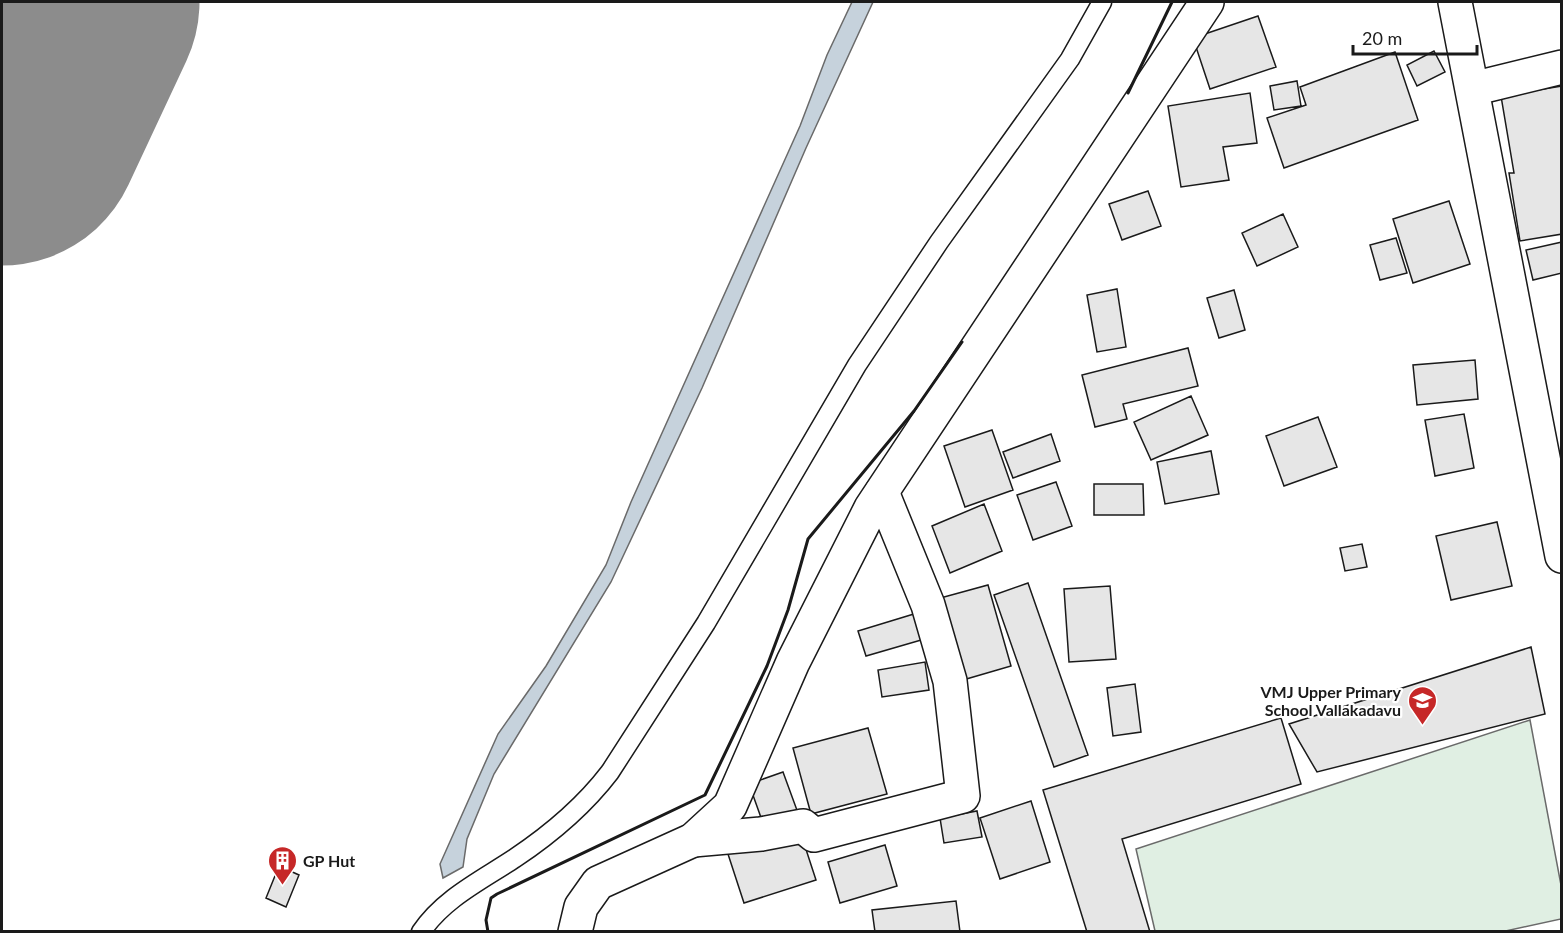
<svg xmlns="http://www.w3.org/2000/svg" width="1563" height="933" font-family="Lato,sans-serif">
  <rect width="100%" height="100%" fill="#fff"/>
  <path fill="#e0efe3" stroke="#6a6a6a" stroke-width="1.5" d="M1530,720L1561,885V919L1501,932L1155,931L1136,849Z"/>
  <path fill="#c6d2dc" stroke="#6a6a6a" stroke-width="1.5" d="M852,2H873L806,148L702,388L611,582L494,774L467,839L463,867L443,878L440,864L498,734L546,666L606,565L631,502L800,126L827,55Z"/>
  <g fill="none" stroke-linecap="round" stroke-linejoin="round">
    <path stroke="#8c8c8c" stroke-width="279" d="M2,126L60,2"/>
  </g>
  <path fill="#e6e6e6" stroke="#1a1a1a" stroke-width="1.5" d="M1258,16L1276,67L1210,89L1193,38Z
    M1434,51L1445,72L1417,86L1407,65Z
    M1395,52L1418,120L1284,168L1267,118L1306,105L1300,87Z
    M1297,81L1301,106L1274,110L1270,86Z
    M1562,86V234L1520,241L1509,173H1514L1501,96Z
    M1250,93L1257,143L1223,147L1229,180L1181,187L1168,106Z
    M1148,191L1161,226L1122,240L1109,204Z
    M1449,201L1470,264L1413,283L1393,219Z
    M1283,214L1298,247L1257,266L1242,233Z
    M1396,238L1407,273L1380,280L1370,245Z
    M1562,242V273L1533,280L1526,250Z
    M1117,289L1126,347L1097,352L1087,295Z
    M1234,290L1245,330L1219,338L1207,298Z
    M1188,348L1198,386L1123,404L1127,419L1095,427L1082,375Z
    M1475,360L1478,399L1417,405L1413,365Z
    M1191,396L1208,435L1151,460L1134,422Z
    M1464,414L1474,468L1435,476L1425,420Z
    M1318,417L1337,467L1284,486L1266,436Z
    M992,430L1013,490L965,507L944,446Z
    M1051,434L1060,461L1013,478L1003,452Z
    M1211,451L1219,494L1165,504L1157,462Z
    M1056,482L1072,526L1033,540L1017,495Z
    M1094,484H1143L1144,515H1094Z
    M984,504L1002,551L950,573L932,526Z
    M1497,522L1512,586L1451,600L1436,536Z
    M1362,544L1367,567L1345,571L1340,548Z
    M1028,583L1088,755L1054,767L994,595Z
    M988,585L1011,666L956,682L933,600Z
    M1110,586L1116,659L1069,662L1064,589Z
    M927,610L935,636L866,656L858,631Z
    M1531,647L1545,714L1317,772L1289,724Z
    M925,662L929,690L882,697L878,670Z
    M1135,684L1141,732L1113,736L1107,688Z
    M1281,718L1301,784L1122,839L1150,932H1087L1043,790Z
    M868,728L887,794L811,814L793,748Z
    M783,772L798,813L764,826L749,784Z
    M1031,801L1050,862L1000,879L980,818Z
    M977,811L982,837L944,843L940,818Z
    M799,828L816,880L744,903L727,851Z
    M885,845L897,886L840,903L828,862Z
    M279,866L299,875L286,907L266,898Z
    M956,901L960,932H875L872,910Z"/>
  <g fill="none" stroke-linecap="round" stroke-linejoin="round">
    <defs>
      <path id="service" d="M421,932C444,898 482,880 515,858C551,834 584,806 610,772L706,623L857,365L939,242L1070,59L1102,2"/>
      <path id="minor" d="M1455,2L1562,556
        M1472,89L1562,67
        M693,840L761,834L803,826L814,835L963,796L950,681L928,605L882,492"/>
      <path id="tertiary" d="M575,932L581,907L598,883L693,840L730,806L793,662L871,508L1207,2"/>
    </defs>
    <use href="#service" stroke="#1a1a1a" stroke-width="21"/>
    <use href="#minor" stroke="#1a1a1a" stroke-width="36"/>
    <use href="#tertiary" stroke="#1a1a1a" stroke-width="36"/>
    <use href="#service" stroke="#fff" stroke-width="18"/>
    <use href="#minor" stroke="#fff" stroke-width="33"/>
    <use href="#tertiary" stroke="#fff" stroke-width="33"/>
    <path stroke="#1a1a1a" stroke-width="3" d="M1128,93L1172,2
      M488,932L486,920L491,898L497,894L705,795L767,666L788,610L808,539L914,411L962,342"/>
  </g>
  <defs>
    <symbol id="school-pin" viewBox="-11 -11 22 30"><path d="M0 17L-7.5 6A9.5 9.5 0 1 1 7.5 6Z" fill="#c62828" stroke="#fff"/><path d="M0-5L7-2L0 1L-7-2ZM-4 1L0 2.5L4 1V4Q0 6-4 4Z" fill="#fff"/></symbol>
    <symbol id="building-pin" viewBox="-11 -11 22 30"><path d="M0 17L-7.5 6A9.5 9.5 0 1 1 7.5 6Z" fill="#c62828" stroke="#fff"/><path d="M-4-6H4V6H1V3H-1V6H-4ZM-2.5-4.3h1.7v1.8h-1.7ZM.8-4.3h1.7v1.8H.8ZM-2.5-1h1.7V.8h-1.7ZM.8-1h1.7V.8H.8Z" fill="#fff"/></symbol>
  </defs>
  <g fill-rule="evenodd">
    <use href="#school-pin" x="1406" y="684" width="33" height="45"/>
    <use href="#building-pin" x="266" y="844" width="33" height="45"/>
  </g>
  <g text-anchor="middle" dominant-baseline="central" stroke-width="4.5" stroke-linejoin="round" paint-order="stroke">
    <g font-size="16" font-weight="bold" fill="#1a1a1a" stroke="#fff" text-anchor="end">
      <text x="1401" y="691">VMJ Upper Primary<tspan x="1401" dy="18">School Vallakadavu</tspan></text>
      <text x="303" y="860" text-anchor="start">GP Hut</text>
    </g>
  </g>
  <rect width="1563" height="933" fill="none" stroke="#1a1a1a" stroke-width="6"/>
  <path d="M1353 45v9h124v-9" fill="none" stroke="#1a1a1a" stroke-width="3"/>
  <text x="1362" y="45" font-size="18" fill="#1a1a1a" stroke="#ffffff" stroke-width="4.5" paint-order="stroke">20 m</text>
</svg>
